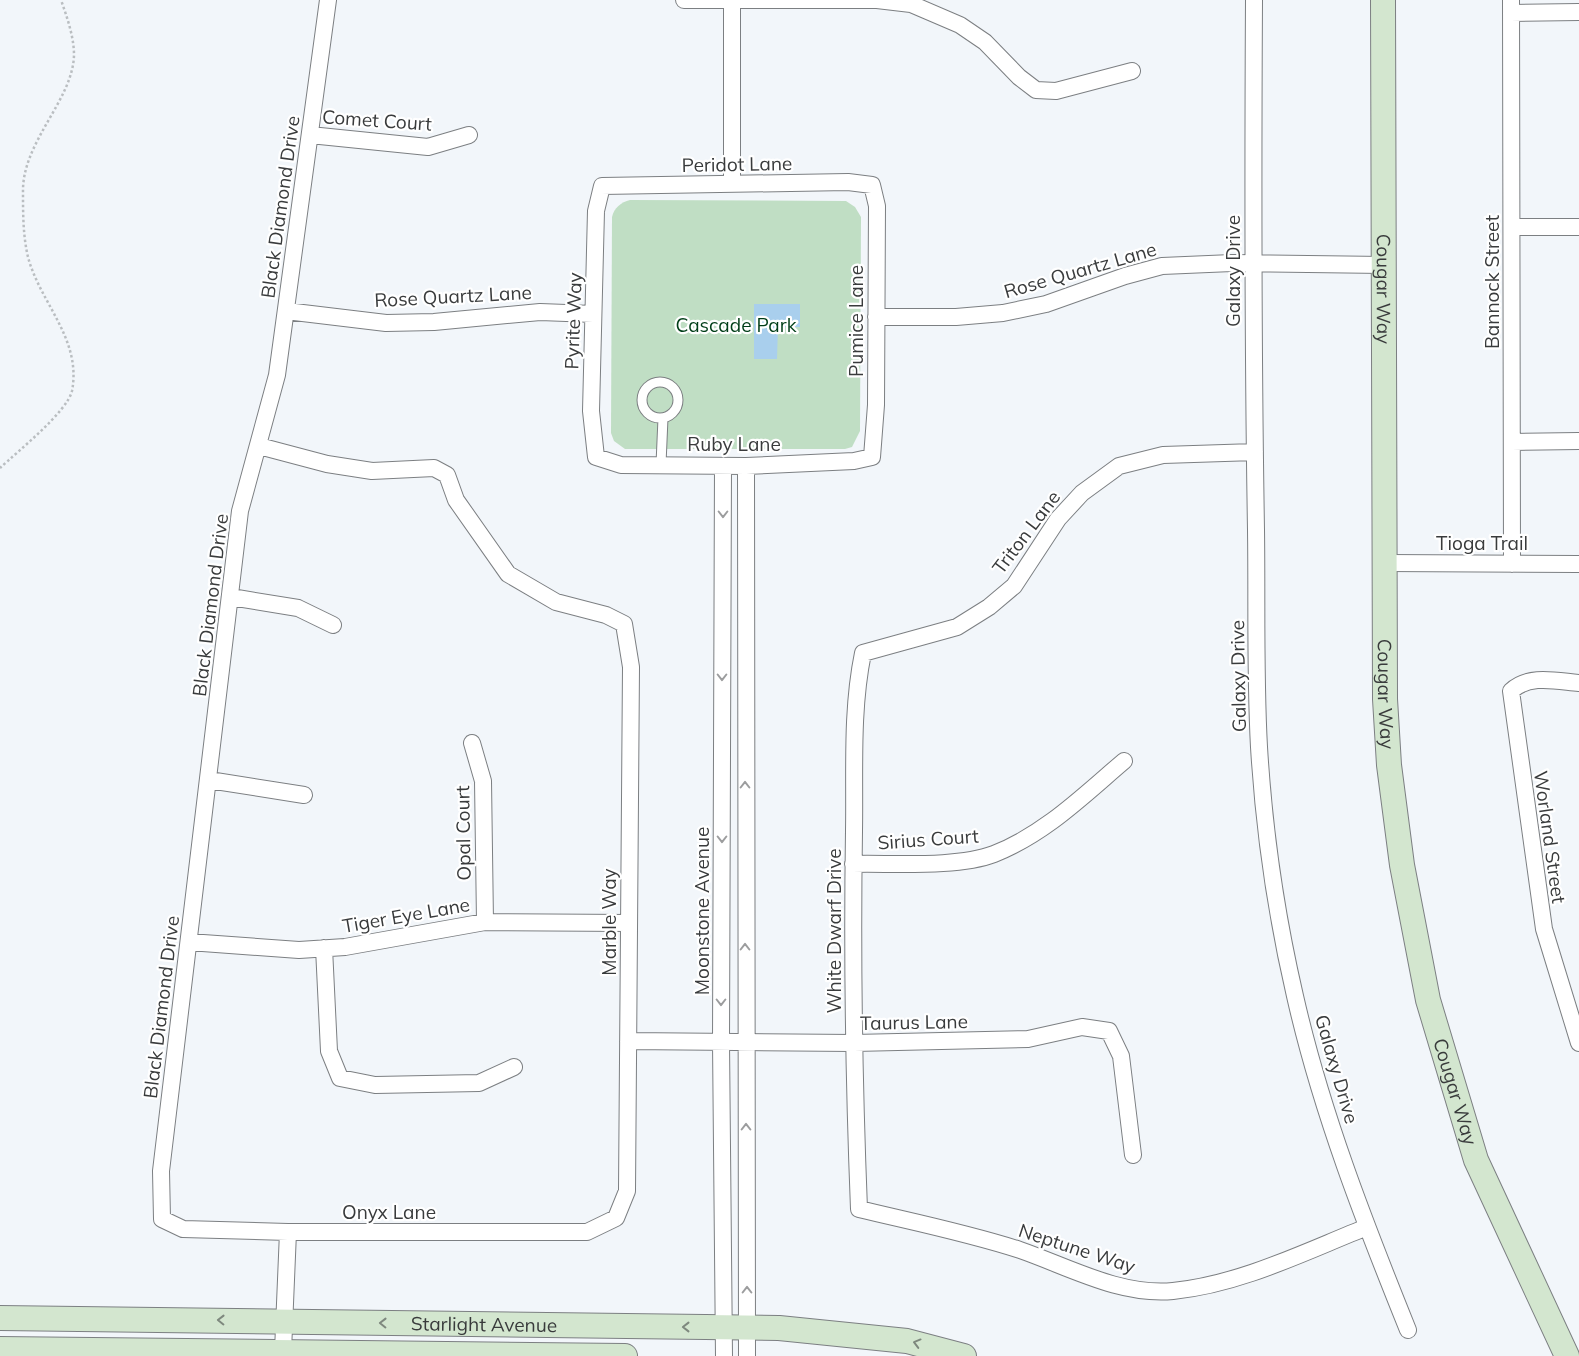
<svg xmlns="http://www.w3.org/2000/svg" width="1579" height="1356" font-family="Mulish,sans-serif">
  <rect width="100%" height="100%" fill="#f2f6fa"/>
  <path fill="#c0dec4" d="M630,200L846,201L855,207L861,217L860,431L852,447L845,449H625L614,441L611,433L612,217C614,208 621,202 630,200Z"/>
  <path fill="#a9cfed" d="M754,304H800V327H778L777,359H754Z"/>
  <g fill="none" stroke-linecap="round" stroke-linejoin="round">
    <defs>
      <path id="lane" d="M642 400a18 18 0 1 1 36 0a18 18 0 1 1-36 0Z
        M661,464L663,418"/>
      <path id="street" d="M684,0H877L911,4L960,25L985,42L1019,77L1036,90L1056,91L1132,71
        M1254,0C1253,177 1253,353 1256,530C1257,602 1255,675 1259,747C1264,830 1276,914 1295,996C1321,1111 1364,1221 1408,1330
        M1511,0L1512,564
        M1511,13L1579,12
        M310,135L428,147L469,135
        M848,182L872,185L877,206L876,405L872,457L854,461L746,466L621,465L596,457L591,411L596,211L602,186Z
        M732,184V0
        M1512,227H1579
        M286,311L386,323L434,322L540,312L593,314
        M876,317H956L1003,313L1046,304L1125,276L1162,266L1232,263L1384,265
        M1512,442L1579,441
        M259,446L327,464L372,471L434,468L447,475L456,500L508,574L556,602L606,615L624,624L631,667L627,1191L616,1218L587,1232H288L183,1229L162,1219L161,1171L240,511L277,375L328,0
        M1255,452L1163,455L1119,466L1082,493L1058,519L1014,586L989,607L957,627L863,653C851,711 855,772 854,831C852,957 854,1083 859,1209C913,1222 968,1233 1020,1250C1069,1267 1120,1296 1173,1291C1241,1284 1304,1252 1367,1227
        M723,466L721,1042L724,1356
        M746,466L747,1356
        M1386,563L1579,564
        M231,597L298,608L333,625
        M1579,683C1556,681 1529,674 1511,691L1544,929L1579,1043
        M472,743L483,781L485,922
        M209,780L304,795
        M853,864C894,863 957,868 994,854C1045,834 1084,795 1124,761
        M189,942L299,950L345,947L485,922L629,923
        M324,948L329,1051L340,1078L375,1085L479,1083L514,1067
        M628,1041L854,1043L1028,1039L1082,1027L1109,1031L1121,1056L1133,1155
        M283,1351L288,1232"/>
      <g id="secondary">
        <path id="s1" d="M1383,0L1385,699L1389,765L1402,865L1428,1000L1476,1160L1567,1356"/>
        <path id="s2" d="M0,1318L779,1328L907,1341L964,1356"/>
        <path d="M0,1349L625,1356"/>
      </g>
    </defs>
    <use href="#lane" stroke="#7c7f82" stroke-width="11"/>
    <use href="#street" stroke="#7c7f82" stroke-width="18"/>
    <use href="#secondary" stroke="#7c7f82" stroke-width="26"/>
    <path stroke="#babec1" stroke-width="2.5" stroke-dasharray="2.5 2.5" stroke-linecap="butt" d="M0,468C17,452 67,412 72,391C82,339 40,303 28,257C23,236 23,214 23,192C22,142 73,100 74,55C74,37 67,17 61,0"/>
    <use href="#lane" stroke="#fff" stroke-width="9"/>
    <use href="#street" stroke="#fff" stroke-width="16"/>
    <use href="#secondary" stroke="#d3e6cf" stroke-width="24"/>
  </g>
  <defs><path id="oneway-chevron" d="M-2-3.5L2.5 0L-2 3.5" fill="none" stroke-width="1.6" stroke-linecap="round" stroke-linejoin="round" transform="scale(1.25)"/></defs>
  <g stroke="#9c9d9e">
    <use href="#oneway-chevron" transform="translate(723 514) rotate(90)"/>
    <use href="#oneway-chevron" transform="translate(722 677) rotate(90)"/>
    <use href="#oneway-chevron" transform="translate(745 785) rotate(-90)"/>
    <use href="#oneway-chevron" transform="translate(722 839) rotate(90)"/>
    <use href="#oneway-chevron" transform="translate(745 947) rotate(-90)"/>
    <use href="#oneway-chevron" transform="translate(721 1002) rotate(90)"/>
    <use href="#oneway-chevron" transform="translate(746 1127) rotate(-90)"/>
    <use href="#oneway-chevron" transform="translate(747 1290) rotate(-90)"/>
  </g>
  <g stroke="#7e887e">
    <use href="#oneway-chevron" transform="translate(221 1320) rotate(-179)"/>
    <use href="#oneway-chevron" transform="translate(383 1323) rotate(-179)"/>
    <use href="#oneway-chevron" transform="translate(686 1327) rotate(-180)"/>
    <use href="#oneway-chevron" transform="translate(917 1343) rotate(-165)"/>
  </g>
  <g text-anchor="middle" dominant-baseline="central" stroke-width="4.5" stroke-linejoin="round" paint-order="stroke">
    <g font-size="19" fill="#393b3c" stroke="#fff">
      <text transform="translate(377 120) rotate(4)">Comet Court</text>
      <text transform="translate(737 164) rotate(-1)">Peridot Lane</text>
      <text transform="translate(280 207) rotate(-82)">Black Diamond Drive</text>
      <text transform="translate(1080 270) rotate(-16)">Rose Quartz Lane</text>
      <text transform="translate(1233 271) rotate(-90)">Galaxy Drive</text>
      <text transform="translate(1492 282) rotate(-90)">Bannock Street</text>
      <text stroke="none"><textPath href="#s1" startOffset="289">Cougar Way</textPath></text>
      <text transform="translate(453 296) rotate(-3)">Rose Quartz Lane</text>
      <text transform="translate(573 321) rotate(-88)">Pyrite Way</text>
      <text transform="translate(856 321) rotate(-90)">Pumice Lane</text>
      <text x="734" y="444">Ruby Lane</text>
      <text transform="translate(1026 532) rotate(-53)">Triton Lane</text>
      <text x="1482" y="543">Tioga Trail</text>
      <text transform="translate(210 605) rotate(-83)">Black Diamond Drive</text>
      <text transform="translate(1238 676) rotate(-91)">Galaxy Drive</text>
      <text stroke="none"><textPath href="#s1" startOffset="694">Cougar Way</textPath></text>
      <text transform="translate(463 833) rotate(-91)">Opal Court</text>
      <text transform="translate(1550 837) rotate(82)">Worland Street</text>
      <text transform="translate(928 839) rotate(-4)">Sirius Court</text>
      <text transform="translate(702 911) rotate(-90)">Moonstone Avenue</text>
      <text transform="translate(406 915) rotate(-10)">Tiger Eye Lane</text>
      <text transform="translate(609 922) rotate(-90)">Marble Way</text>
      <text transform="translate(834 931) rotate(-90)">White Dwarf Drive</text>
      <text transform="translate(161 1007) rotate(-83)">Black Diamond Drive</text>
      <text transform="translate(914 1022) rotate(-1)">Taurus Lane</text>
      <text transform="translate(1337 1069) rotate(74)">Galaxy Drive</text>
      <text stroke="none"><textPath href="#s1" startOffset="1099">Cougar Way</textPath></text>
      <text x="389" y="1212">Onyx Lane</text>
      <text transform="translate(1077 1248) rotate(18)">Neptune Way</text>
      <text stroke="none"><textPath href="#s2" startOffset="484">Starlight Avenue</textPath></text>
    </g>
    <g font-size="19" fill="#003e18" stroke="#fff">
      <text x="736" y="325">Cascade Park</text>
    </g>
  </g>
</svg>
